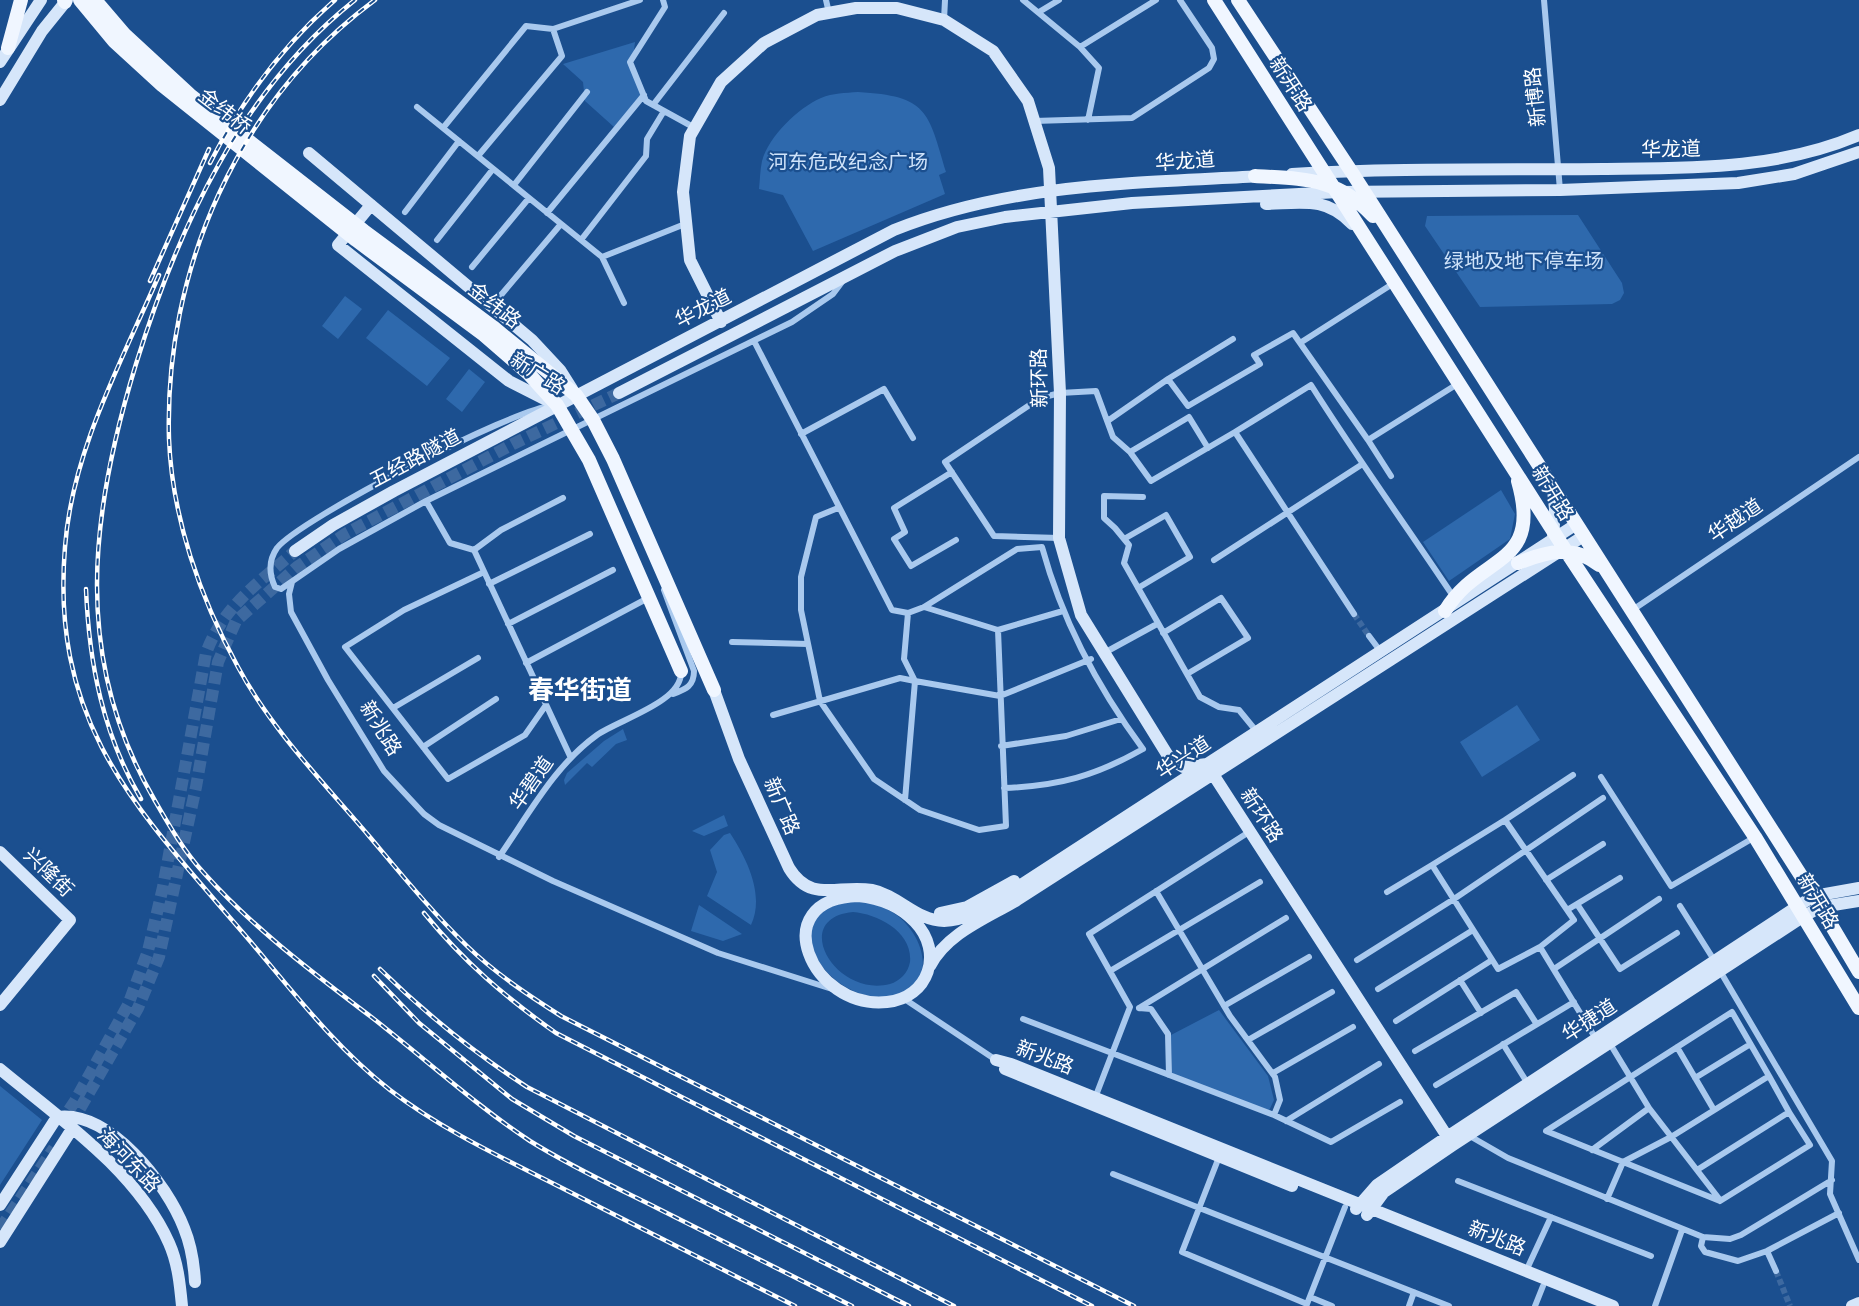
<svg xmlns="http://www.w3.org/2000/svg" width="1859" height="1306" font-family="'Space Grotesk','Noto Sans SC',sans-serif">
  <rect width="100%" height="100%" fill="#1b4f8f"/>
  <path fill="#2e69ad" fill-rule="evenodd" d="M635,42L632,67L642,94L614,127L585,101L583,82L563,64Z
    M858,92C928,96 928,111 946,172L939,175L945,194L813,251L783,195L759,189C760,180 760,170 762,161C769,136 798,108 821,98C833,93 845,93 858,92Z
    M1578,215L1622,283L1624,293L1620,300L1612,304L1480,307L1425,226L1427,216Z
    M345,296L362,309L338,339L322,326Z
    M388,310L450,358L427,386L366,338Z
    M469,369L485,382L462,412L446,399Z
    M1501,490L1515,514L1510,539L1449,581L1423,542Z
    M1517,705L1540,740L1482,777L1460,742Z
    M623,729L627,740L616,744L592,767L587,763L565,785L564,780L567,773L604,741Z
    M724,815L728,826L704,836L692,831Z
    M730,833C747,859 765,895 751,925L707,896L717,872L710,850L724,835Z
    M848,901C864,902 877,903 892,912C918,927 941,976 902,993C845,1016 779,936 826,909C832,906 841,904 848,901ZM853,912C878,914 913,932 910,962C908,973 900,981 890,984C835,998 789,918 853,912Z
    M699,905L742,934L723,941L691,931Z
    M1219,1010L1268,1076L1274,1100L1267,1115L1172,1076L1171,1035Z
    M0,1086L42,1120L0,1185Z"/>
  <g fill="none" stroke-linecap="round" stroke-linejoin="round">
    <path stroke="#3d69a0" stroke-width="6" stroke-dasharray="6 3" stroke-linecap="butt" d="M1354,614L1369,636
      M1776,1271L1790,1306"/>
    <path stroke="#3d69a0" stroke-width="12" stroke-dasharray="12 6" stroke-linecap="butt" d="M71,1124L138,1008L159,957L196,787L218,662L236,621L297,567L345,534L513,444L619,393
      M59,1125L75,1101L128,1005L148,951L163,887L206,653C224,605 258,584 295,551
      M0,1229L54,1148"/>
    <path stroke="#a9c9ee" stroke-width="6" d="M663,0L665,7L630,62L646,101L695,128
      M826,0L829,13
      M1023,0L1080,47L1099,68L1088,120
      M1544,0L1560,190
      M1039,12L1059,0
      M944,20L945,0
      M1080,47L1156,0
      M653,105L724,13
      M417,107L602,257L685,224
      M1034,121L1132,118L1209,68L1214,59L1212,48L1180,0
      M443,128L526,26L553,29L640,0
      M478,156L562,56L553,29
      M514,185L587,92
      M405,212L459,141
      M547,213L644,95
      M437,240L493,169
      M581,240L646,156L647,139L664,111
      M602,257L624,303
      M472,267L529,198
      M501,295L561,224
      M754,341L892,610L908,613L904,659L915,681L1000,696L1091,659
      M1300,343L1394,283
      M1168,379L1233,339
      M551,406C513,409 300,519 277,548C268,561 269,574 275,587L281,589L339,549L426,501L792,322L833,294L842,282
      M1109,420L1168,379L1188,406L1260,364L1254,355L1293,333L1368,440L1459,383
      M1235,432L1311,385C1357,458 1407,527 1455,599
      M801,434L884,389L913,438
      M1368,440L1391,476
      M1130,452L1189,417L1208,448
      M952,472L894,508L905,532L894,539L911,566L956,540
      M1143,497L1104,496V518L1115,528L1129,545L1124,563L1200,697L1219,707L1239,710L1257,732
      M426,501L450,543L474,550L570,756
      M838,508L816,517L801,577V610L820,701L874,779L920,810L979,830L1006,826L998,630
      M1059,538L994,536L945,462L1040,398L1060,393L1096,391L1113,437L1130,452L1151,481L1235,432L1354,614
      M1124,539L1166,515L1190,557L1138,588
      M474,550L501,530L563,498
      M1214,560L1361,465
      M484,572L404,610L345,647L448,779L525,735L546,705
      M292,582L289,594L291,612L328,680L384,771L424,814L439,825L553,881L718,953L832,989
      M489,584L590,534
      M664,590L694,671C694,686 686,689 673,694
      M924,607L998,630L1063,611
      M1631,611L1859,457
      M908,613L924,607L1017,549L1042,547C1062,620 1098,688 1143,749C1095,776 1059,786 1004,788
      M508,624L613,570
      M1163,633L1221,598L1248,638L1187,674
      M1369,636L1381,652
      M732,642L808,644
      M1104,653L1157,624
      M526,663L650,597
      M393,708L478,658
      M773,715L900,678L915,681L905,800
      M1001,746L1066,736L1121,719
      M423,747L496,699
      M1601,777L1671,886L1755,837
      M1505,820L1573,775
      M499,857C529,814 555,765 597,735C620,719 683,702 681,671
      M1546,880L1603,844
      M1156,891L1230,1016L1275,1077L1280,1100L1274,1115
      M1387,892L1432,865
      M1577,904L1620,969L1677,933
      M1680,906L1714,960
      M1567,910L1620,878
      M1540,947L1574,920L1505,820L1432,865L1498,969L1540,947L1596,1039
      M1357,960L1454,899L1603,798
      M1554,969L1659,899
      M1110,971L1260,882
      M1720,971L1832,1161L1830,1194L1859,1260
      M1460,980L1481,1013
      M1378,989L1473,930
      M903,998L996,1060
      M1224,1006L1309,957
      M1139,1008L1286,918
      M1139,1008L1151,1009L1168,1034L1169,1075
      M1023,1019L1274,1115L1331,1142L1400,1102
      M1396,1021L1492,960
      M1248,1040L1332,992
      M1609,1042L1649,1108L1720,1200
      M1503,1044L1528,1084
      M1677,1047L1714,1110
      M1415,1051L1516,992L1536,1023
      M1273,1073L1353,1027
      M1695,1078L1749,1045
      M1436,1085L1574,1002
      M1095,1098L1130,1007L1089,934L1249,832
      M1286,1121L1379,1064
      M1468,1135L1508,1158L1703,1237L1730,1239L1741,1235L1832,1180
      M1592,1150L1649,1108
      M1219,1157L1182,1252L1307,1304L1345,1207
      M1697,1170L1789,1112L1810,1145L1720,1201
      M1113,1174L1449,1306
      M1458,1181L1651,1256
      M1607,1199L1623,1162L1671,1137L1769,1076L1789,1112
      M1720,1201L1546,1131L1732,1012L1769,1076
      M1703,1237L1701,1246L1705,1252L1738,1261L1767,1251L1839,1213
      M1767,1251L1776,1271
      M1526,1271L1551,1217
      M1310,1297L1332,1306
      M1409,1306L1414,1292
      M1535,1306L1543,1286
      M1655,1306L1682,1230"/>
    <path stroke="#d6e6fa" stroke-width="12" d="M0,62L41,0
      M0,100L42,31L67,0
      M309,153L532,340L560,370L572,389
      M1292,174C1396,168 1499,170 1603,169C1690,168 1777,170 1859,135
      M1266,204C1301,203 1326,196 1352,224
      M371,205L338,245L509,381L556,405
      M721,322L690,260L683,192L690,136L721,82L764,43L817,15L856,8H897L944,20L993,51L1028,101L1049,168L1060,393L1059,538L1081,615L1170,759L1183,767L1207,764
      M619,393L895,251L957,227L1005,217L1132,203L1338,192L1560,190L1738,183L1794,174L1859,152
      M1553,490L1555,509L1553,538
      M295,551L333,525L394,491L894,230C1011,183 1138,183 1263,176
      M714,690L739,759L789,868C811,904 838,884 872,890C898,895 917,921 944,921C968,920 987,906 1007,894L1575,525
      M1209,768L1452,1144
      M0,852L70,920L0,1005
      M858,896C879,898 900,906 915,922C944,952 929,998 887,1002C811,1010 764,899 858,896Z
      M940,913L967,907L1014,881
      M930,966C947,933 987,918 1017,900L1582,537
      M996,1060L1011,1064L1613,1306
      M0,1069C59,1118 137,1171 169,1243C178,1263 180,1285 182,1306
      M1005,1069L1292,1186
      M57,1117C110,1110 167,1184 184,1228C191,1245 194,1264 195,1282
      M0,1205L57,1117
      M1356,1209L1377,1185L1447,1137L1798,906L1814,896L1859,888
      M1367,1215L1384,1192L1453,1145L1804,916L1821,907L1859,901
      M0,1242L72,1129
      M1852,1306L1859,1303"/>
    <path stroke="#f0f6ff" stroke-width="14" d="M64,0L65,2
      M80,0L114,41L162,85L356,240L484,335L529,374L557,405L589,460L681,671
      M95,0L125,35L190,95L364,231L493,327L576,395L593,420L613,459L714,690
      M1214,0L1564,548L1755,837L1859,1008
      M1238,0L1351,171L1814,896L1859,972
      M8,48L21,0
      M1255,176C1304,179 1337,177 1373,216
      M1518,563C1545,552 1574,544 1599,565
      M1445,611C1480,553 1543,568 1518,481"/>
    <defs>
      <path id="rail" d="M355,0C241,90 178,228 136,364C90,514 72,658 154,799C169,825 183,850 203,872C252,927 312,972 370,1016C423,1057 474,1104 530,1141C570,1166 613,1186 655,1207C720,1240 786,1273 852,1306
        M375,0C238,101 164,270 169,439C172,517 200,598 238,667C271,729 324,783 369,836C401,874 432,912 467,946C496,974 528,995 561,1016L1134,1306
        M210,163C242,100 282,46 335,0
        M159,275C122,361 72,451 65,547C50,729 141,813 250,941C294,993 336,1048 390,1090C442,1130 503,1158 562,1188C639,1227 717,1267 795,1306
        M150,281L209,149
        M86,589C89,664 103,734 141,799
        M424,913C464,962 505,997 556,1033L1092,1306
        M380,969C426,1014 473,1052 527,1087L954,1306
        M374,976L419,1023L512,1099L574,1136L909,1306"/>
    </defs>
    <use href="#rail" stroke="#fff" stroke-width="4.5"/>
    <use href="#rail" stroke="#1b4f8f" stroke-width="2" stroke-dasharray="7" stroke-linecap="butt"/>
  </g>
  <g text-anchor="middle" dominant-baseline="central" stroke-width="4.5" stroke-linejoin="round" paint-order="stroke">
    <g font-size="20" fill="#fff" stroke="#1b4f8f">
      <text transform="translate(1291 84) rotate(57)">新开路</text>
      <text transform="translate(1535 97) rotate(-96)">新博路</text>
      <text transform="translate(225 111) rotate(38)">金纬桥</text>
      <text transform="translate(1671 149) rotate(-1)">华龙道</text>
      <text transform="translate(1185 161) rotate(-4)">华龙道</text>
      <text transform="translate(495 305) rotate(38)">金纬路</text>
      <text transform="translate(703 308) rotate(-27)">华龙道</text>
      <text transform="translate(538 373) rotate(32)">新广路</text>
      <text transform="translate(1039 378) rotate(-91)">新环路</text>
      <text transform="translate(415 458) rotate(-28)">五经路隧道</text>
      <text transform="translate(1553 493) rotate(58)">新开路</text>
      <text transform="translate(1735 520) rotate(-34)">华越道</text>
      <text transform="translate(381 728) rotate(58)">新兆路</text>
      <text transform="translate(1183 757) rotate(-33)">华兴道</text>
      <text transform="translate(531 783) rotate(-55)">华碧道</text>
      <text transform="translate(782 806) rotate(67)">新广路</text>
      <text transform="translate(1262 815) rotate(57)">新环路</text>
      <text transform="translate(49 872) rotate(44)">兴隆街</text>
      <text transform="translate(1818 901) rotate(59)">新开路</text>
      <text transform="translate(1589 1020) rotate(-33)">华捷道</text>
      <text transform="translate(1045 1057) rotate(21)">新兆路</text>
      <text transform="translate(129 1160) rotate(46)">海河东路</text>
      <text transform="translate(1497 1238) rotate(22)">新兆路</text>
    </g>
    <g font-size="20" fill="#cfe3fa" stroke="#1b4f8f">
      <text x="848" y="162">河东危改纪念广场</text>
      <text x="1524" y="261">绿地及地下停车场</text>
    </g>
    <g font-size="26" font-weight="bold" fill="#fff" stroke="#1b4f8f">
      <text x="580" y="690">春华街道</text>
    </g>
  </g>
</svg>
